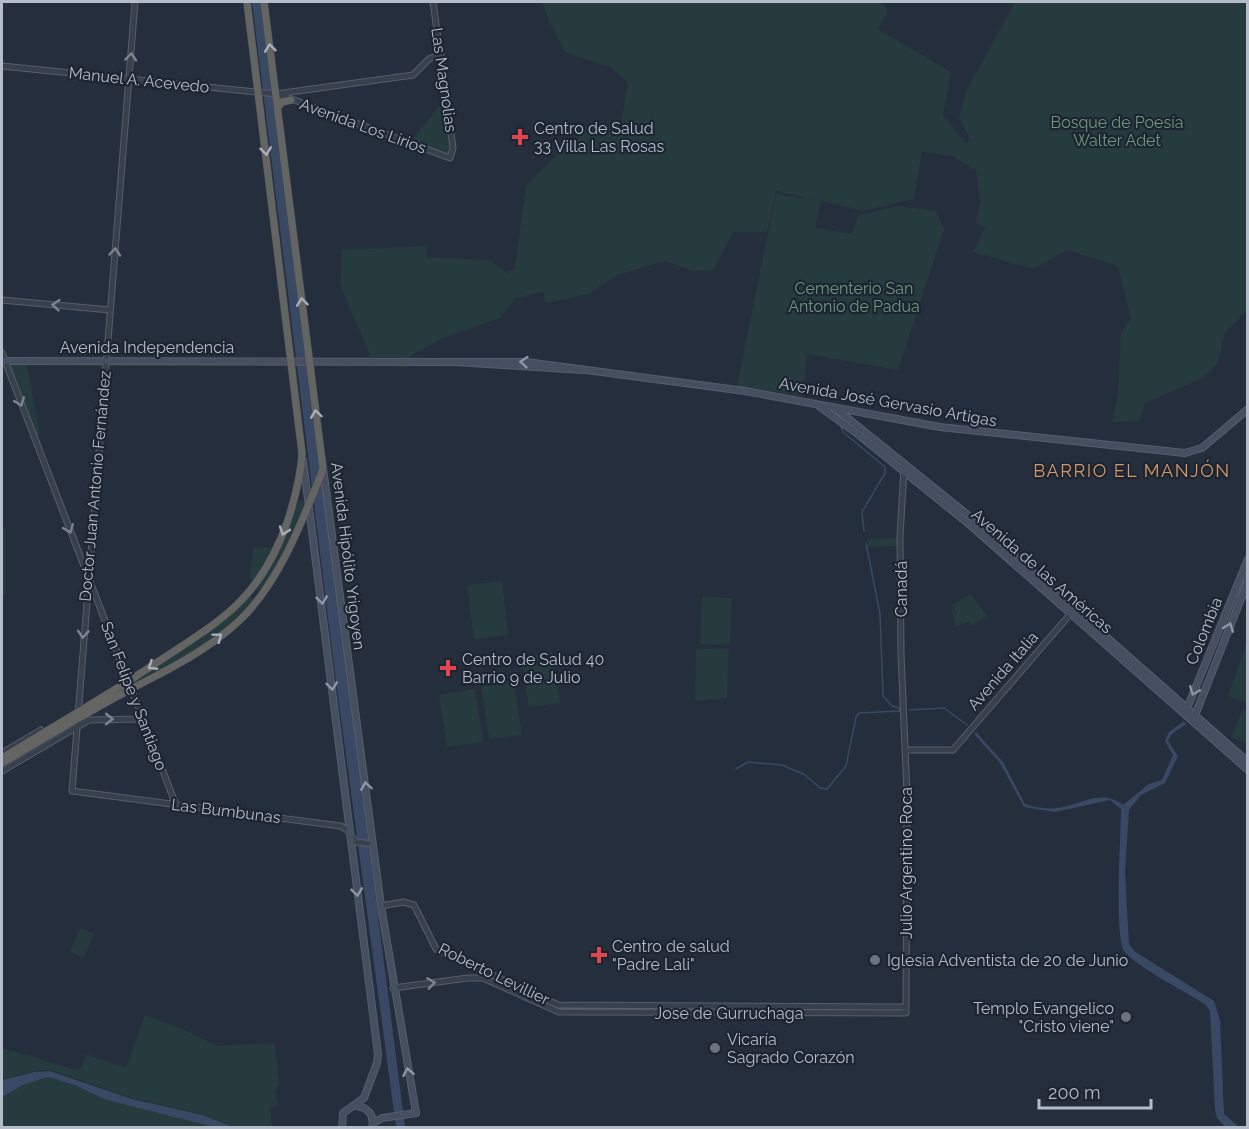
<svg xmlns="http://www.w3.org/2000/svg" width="1249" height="1129" font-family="Raleway,sans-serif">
  <rect width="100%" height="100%" fill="#242e3d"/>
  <path fill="#263b3e" d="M542,2H882L888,11L878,29L951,72L943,116C953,124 956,134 967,143L970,139L959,118L966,91L1015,2H1247V310L1225,332L1218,363L1201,379L1145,403L1139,421L1113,422L1118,392L1121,333L1131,318L1118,266L1067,250L1034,269L973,252L985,227L976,223L980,203L976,170L952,156L922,152L914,199L864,211L821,201L815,228L852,234L858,215L898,206L936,211L944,229L898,370L807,354L803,396L737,386L776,194L815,200L776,191L767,232H733L713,270L693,271L665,261L617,275L589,294L546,303L543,292L516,298L500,318L443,338L407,358L371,357L340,285L342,250L427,246L426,257L490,260L507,273L515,268L526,185L587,126L620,130L628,83L610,67L565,52L549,21Z
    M443,101H445L450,152L444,154L412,140Z
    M9,362L27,365L40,434L36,440Z
    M307,500L278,566L262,589H258V587L274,561L298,501Z
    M2,528H5V595H2Z
    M897,538V546L868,547V539Z
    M253,547L275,548L254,582L250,579Z
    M502,581L508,635L474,639L467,585Z
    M971,594L987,616L971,626L969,622L962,624L958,617L961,624L956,627L951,608L957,614L952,605Z
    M248,597L252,598L253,601L214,638L135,686L131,685V681L203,638Z
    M702,597L732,598L730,645L700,644Z
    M1247,641H1248L1247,703L1228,696Z
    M729,648L727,698L695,701L696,649Z
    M552,652L560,703L529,707L521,656Z
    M514,682L522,735L489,739L481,686Z
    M475,689L483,742L447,747L439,695Z
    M1243,709L1247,711V743L1231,737Z
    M80,928L94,934L84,958L70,952Z
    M145,1015L180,1028L218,1046L275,1043L279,1084L275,1093L278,1102L276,1107L270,1108L272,1127H235L202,1114L132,1098L51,1070L34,1071L2,1079V1048L76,1070L82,1067L86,1054L126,1068Z
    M48,1077L74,1085L106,1100L213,1127H2V1097L23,1085Z"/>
  <path fill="#394964" d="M252,2H261L405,1127H396L335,674Z
    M1184,721L1186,724L1172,734L1168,741L1178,756L1165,783L1141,795L1129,810L1125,872L1129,944L1134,951L1214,1001L1220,1020L1224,1114L1239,1127H1225L1217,1118L1215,1110L1210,1011L1205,1004C1189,994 1132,964 1124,951C1114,934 1121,834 1121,809L1110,800L1055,812L1024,807L1000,763L974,734L976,732L1003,762L1025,804C1037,808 1050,810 1063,807C1084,803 1103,789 1123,805L1149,784L1162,780L1173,755L1165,741L1169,732Z
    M50,1071L132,1099L203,1115L233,1127H214L106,1100L74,1085L48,1077L23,1085L2,1097V1080L34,1072Z"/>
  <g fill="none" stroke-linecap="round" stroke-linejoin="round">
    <path stroke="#394964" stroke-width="1.5" d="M841,427L843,432L885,467V473L862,512L864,531
      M866,543L880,614L883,696L892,706L899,708V711
      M1237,598L1248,573
      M1219,646L1236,603
      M1215,656L1218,649
      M909,710L944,708L967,725
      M736,769L748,762L782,765L805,775L820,788L827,789L846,766L856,717L859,713L900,711"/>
    <defs>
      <path id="tertiary" d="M135,2L72,791L341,826L347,830L356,842L373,844
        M2,66L276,94L413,75L429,59L441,54
        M278,94L450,158L453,148L433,2
        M2,300L110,310
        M2,353L176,805
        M906,750H953L1072,612
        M2,753L41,730
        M2,771L89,720L143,719
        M381,906L403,902L414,905L436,949L558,1005L906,1007
        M393,988L468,978H483L559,1012L906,1013L907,794L901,654L900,536L904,469"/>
      <path id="secondary" d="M2,361L455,362
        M582,370L455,362H526L745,391L940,427L1185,453L1202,448L1248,409
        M820,407L855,432L970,525L1248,770
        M839,411L969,516L1248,762
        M303,460L378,1054L377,1063L364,1098L343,1113L342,1128
        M323,468L381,906L416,1113L382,1118L373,1123
        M1186,711L1248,559
        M1194,718L1248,581
        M355,1106C368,1107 375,1115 372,1128"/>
      <path id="trunk" d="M278,107L282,102L291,100
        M2,758C52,727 104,698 153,665C220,621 260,601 288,520C295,498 301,476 302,453L247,2
        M2,763C51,734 101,704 152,678C185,661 220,641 246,614C282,575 301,523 321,475L323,468L264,2"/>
    </defs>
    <use href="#tertiary" stroke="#565e6c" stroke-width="7"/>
    <use href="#secondary" stroke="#565e6c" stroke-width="8"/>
    <use href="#trunk" stroke="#434b59" stroke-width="8"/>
    <use href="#tertiary" stroke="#38404e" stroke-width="5"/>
    <use href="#secondary" stroke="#464f60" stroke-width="6"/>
    <use href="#trunk" stroke="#646462" stroke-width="7"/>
  </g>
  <defs><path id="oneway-chevron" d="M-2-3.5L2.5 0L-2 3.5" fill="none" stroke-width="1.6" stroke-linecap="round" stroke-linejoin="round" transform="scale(1.5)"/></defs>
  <g stroke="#a8aeba">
    <use href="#oneway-chevron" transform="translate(270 48) rotate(-97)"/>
    <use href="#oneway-chevron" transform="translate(266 151) rotate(83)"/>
    <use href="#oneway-chevron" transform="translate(302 302) rotate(-97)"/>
    <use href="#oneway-chevron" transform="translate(316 414) rotate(-98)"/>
    <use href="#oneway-chevron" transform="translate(284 531) rotate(109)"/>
    <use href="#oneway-chevron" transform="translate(218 637) rotate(-37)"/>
    <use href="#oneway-chevron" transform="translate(152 666) rotate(147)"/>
  </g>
  <g stroke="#7c8492">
    <use href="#oneway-chevron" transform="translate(131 57) rotate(-85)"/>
    <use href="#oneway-chevron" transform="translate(115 252) rotate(-85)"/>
    <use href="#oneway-chevron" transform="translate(56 305) rotate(-175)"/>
    <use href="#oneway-chevron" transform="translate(20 402) rotate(69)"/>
    <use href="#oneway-chevron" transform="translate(69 529) rotate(69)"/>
    <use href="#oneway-chevron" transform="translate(83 634) rotate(94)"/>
    <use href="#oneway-chevron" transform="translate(109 719)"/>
    <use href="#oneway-chevron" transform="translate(431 983) rotate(-8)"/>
  </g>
  <g stroke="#8e95a4">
    <use href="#oneway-chevron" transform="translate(524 362) rotate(-175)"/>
    <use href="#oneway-chevron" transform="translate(322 600) rotate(83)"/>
    <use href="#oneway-chevron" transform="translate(1229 627) rotate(-69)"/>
    <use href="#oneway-chevron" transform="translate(332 686) rotate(83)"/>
    <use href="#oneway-chevron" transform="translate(1194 691) rotate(112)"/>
    <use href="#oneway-chevron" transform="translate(366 786) rotate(-98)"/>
    <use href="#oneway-chevron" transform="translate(357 892) rotate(83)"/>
    <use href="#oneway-chevron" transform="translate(408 1072) rotate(-101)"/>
  </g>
  <g fill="#e0444e" stroke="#1d2533" stroke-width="2">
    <path d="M517 128h6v6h6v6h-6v6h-6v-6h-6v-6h6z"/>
    <path d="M445 659h6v6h6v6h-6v6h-6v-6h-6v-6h6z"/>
    <path d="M596 946h6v6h6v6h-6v6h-6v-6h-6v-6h6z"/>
  </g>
  <g fill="#6b7280" stroke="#1d2533" stroke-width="2">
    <circle cx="875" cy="960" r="6"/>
    <circle cx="1126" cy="1017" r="6"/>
    <circle cx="715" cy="1048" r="6"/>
  </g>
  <g text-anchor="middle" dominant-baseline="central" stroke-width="4.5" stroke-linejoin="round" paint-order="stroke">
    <g font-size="16" fill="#b4bbc9" stroke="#1d2533">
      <text transform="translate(139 80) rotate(6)">Manuel A. Acevedo</text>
      <text transform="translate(444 80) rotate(82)">Las Magnolias</text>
      <text transform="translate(363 126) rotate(20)">Avenida Los Lirios</text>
      <text x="147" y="347">Avenida Independencia</text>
      <text transform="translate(888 402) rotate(10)">Avenida José Gervasio Artigas</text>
      <text transform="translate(95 486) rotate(-85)">Doctor Juan Antonio Fernández</text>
      <text transform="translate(348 556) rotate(83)">Avenida Hipólito Yrigoyen</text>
      <text transform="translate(1042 571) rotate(41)">Avenida de las Américas</text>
      <text transform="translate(901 589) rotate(-90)">Canadá</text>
      <text transform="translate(1204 631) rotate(-68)">Colombia</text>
      <text transform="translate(1003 671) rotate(-49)">Avenida Italia</text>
      <text transform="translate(134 696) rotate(69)">San Felipe y Santiago</text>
      <text transform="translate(226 811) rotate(7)">Las Bumbunas</text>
      <text transform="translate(906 863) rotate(-90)">Julio Argentino Roca</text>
      <text transform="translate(494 974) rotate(26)">Roberto Levillier</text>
      <text x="729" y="1013">Jose de Gurruchaga</text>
    </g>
    <g font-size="16" fill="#6c9978" stroke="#1d2533">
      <text x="1117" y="122">Bosque de Poesía<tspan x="1117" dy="18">Walter Adet</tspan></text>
      <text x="854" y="288">Cementerio San<tspan x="854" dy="18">Antonio de Padua</tspan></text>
    </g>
    <g font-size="16" fill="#b4bbc9" stroke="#1d2533" text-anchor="start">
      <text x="534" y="128">Centro de Salud<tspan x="534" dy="18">33 Villa Las Rosas</tspan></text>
      <text x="462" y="659">Centro de Salud 40<tspan x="462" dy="18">Barrio 9 de Julio</tspan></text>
      <text x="612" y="946">Centro de salud<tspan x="612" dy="18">"Padre Lali"</tspan></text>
      <text x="887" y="960">Iglesia Adventista de 20 de Junio</text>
      <text x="1114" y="1008" text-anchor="end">Templo Evangelico<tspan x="1114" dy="18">"Cristo viene"</tspan></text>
      <text x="727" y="1039">Vicaría<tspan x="727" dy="18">Sagrado Corazón</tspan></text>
    </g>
    <g font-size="18" letter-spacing="1.5" fill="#d39865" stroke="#1d2533">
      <text x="1132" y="470">BARRIO EL MANJÓN</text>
    </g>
  </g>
  <rect width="1249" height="1129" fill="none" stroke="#b4bbc9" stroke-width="6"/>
  <path d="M1039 1099v9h112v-9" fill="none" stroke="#b4bbc9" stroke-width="3"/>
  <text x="1048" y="1099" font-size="18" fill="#b4bbc9" stroke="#1d2533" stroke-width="4.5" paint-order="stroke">200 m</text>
</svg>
